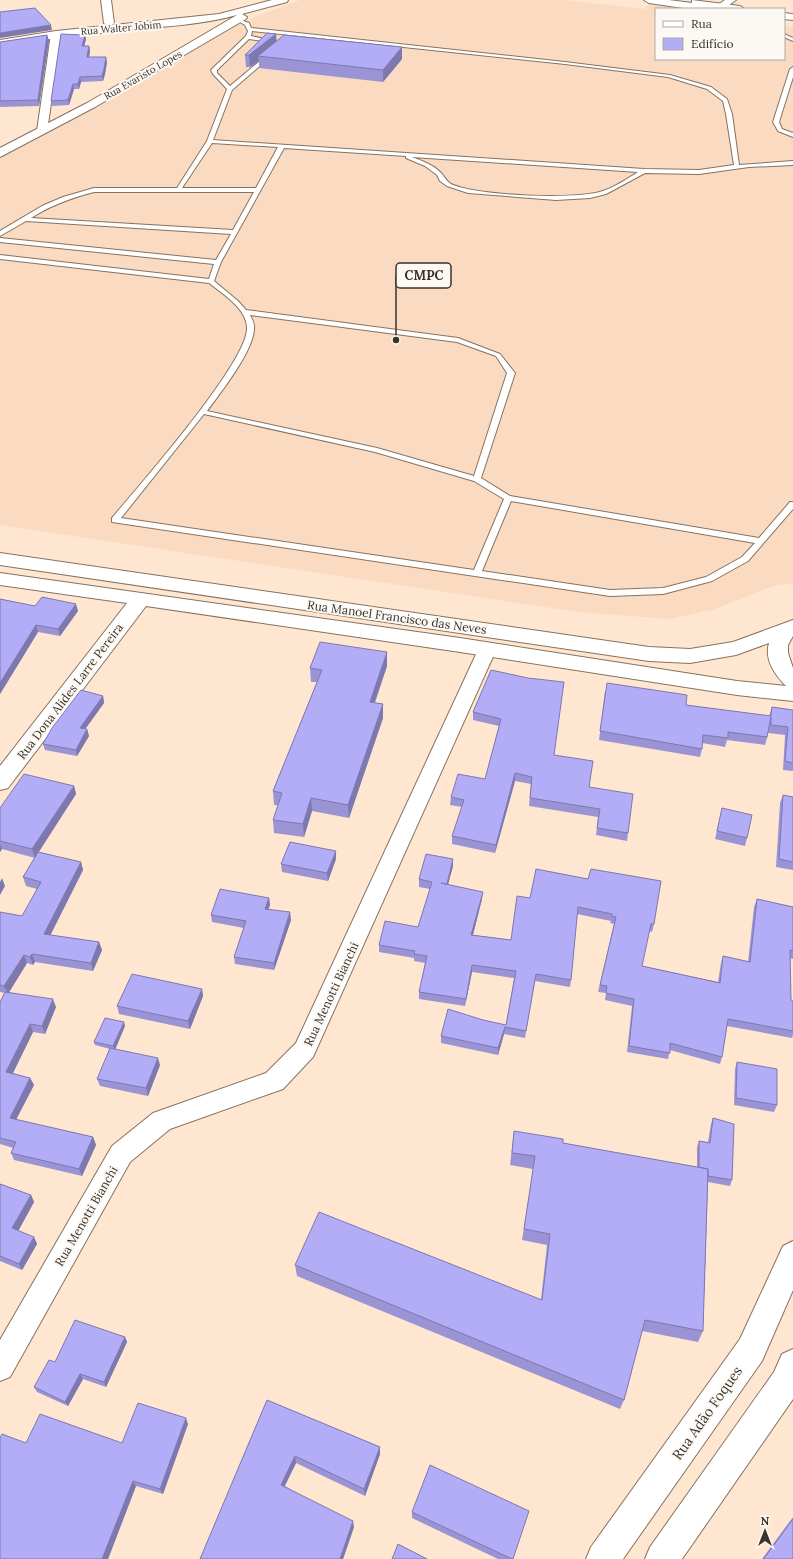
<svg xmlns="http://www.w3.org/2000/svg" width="793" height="1559" font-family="Lora,serif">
  <rect width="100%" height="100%" fill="#ffe6d1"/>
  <path fill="#fadbc1" d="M300,0H564L645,9L649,4L680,9H656V59H784V25L793,27V583L773,586L715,609L669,619L578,612L0,525V156L241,22Z"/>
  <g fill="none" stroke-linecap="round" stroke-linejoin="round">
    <defs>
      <path id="lane" d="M238,19L249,23L251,28L565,62L670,75L711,87L727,99L732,114L739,165L793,161V165L749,167L699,174L645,173L606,194L590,198L556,200L468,193L447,186L440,181L437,175L425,166L406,158V156L284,148L221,262L214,281L238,301L246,310L458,338L500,354L515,373L481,478L510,496L759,538L790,502H793V509L748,561L712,581L663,594L610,596L112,522V518C138,487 248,362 247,328C247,309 223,294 209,283L0,259V255L209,279L214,264L0,242V238L216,260L231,234L26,221L0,236V231L42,206L63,197L94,188H177L207,141L227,89L213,74L211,70L246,36L248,31L245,25L238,21ZM252,31L565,64L668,77L707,89L723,101L726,114L734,165L699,170L644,169L213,140L232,90L270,57L266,56L230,86L217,73V70L249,39L273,42L275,41L251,36ZM212,143L278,147L256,188H182ZM412,157L638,172C627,179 615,187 603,191C576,200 477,196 451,184C446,181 445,177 441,173C434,165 422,161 412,157ZM94,192H254L233,230L31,218C51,205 71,198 94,192ZM250,315L457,342L496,356L507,373L474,476L377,448L207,411C221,392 252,353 254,330C255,324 252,319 250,315ZM204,414L375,452L474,481L504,499L474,570L121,518ZM511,501L755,543L742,557L706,577L663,588L610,590L482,571Z
        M784,34L793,38V41L784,37Z
        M793,67V77L779,122L782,129L793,133V137L778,131L773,122L790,69Z"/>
      <path id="street" d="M101,0H111L114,23L112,25H106L104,23Z
        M725,0H736L725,8H719V4Z
        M56,31L61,34L47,131L42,134L37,131L51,34Z
        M487,644L493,646L496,650L313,1057L283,1089L170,1129L130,1162L10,1377L0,1381V1340L112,1146L153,1113L266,1073L296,1043L478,650L481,646Z"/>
      <path id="secondary" d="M272,0H288L287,2L242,14L247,17L246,19L95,107L0,157V148L87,103L237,15C205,24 171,26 137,29C91,34 46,39 0,46V40L56,31L219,14Z
        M644,0H669L692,3V0L740,6L745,9H690L649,3Z
        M784,13L793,14V20L784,19Z
        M0,553L649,647L690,649L733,642L793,620V636L788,645V653L793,668V701L737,695L460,652L146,606L8,788L0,790V766L127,603L0,585V573L460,638L737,681L786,686C775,675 764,660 769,643L736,655L690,663L649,661L0,565Z
        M793,1241V1290L762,1361L623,1559H586L591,1547L740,1339L783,1246Z
        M793,1349V1399L682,1559H645L650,1547L774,1372L782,1354Z"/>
    </defs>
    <use href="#lane" stroke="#87725f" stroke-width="2"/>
    <use href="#street" stroke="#87725f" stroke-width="2"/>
    <use href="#secondary" stroke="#87725f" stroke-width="2"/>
    <use href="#lane" fill="#fff" fill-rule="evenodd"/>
    <use href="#street" fill="#fff" fill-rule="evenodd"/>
    <use href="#secondary" fill="#fff" fill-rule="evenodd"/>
  </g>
  <path fill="#9a94d4" d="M47,35L49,41L39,106L0,107V42Z
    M85,35L86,39L84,46H89L90,51L89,57L107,62L105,74L103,81L81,82L79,89H74L69,105L52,106L51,101Z
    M277,41L402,59L383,82L259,68V61L250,67H246L245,55Z
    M0,599L35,606L78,611L60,636L38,632L0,694Z
    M387,666L375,703L383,704V718L349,818L312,811L304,837L274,833L273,820L278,805H274L273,791L317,682H311L310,668Z
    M491,670L554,755L589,787L628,833L627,841L596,835L598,817L529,806L531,784L515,781L495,853L452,844V836L462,807L450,805L451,797L485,779L499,726L473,720V712Z
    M605,691L686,705L769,716L772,707L793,710V771L783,770L785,735L769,733V731L765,745L727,740L725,747L702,743V749L700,757L599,740Z
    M103,696L104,703L85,729H87L89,736L77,756L45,750L43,744Z
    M74,786L76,794L38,852L81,862L83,870L50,935L99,942L102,950L93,971L35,962L33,965L27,963L9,992L56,1007L45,1034L33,1032L13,1073L30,1078L34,1085L16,1120L93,1137L96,1145L82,1176L14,1160L11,1153L13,1148L0,1144V1002L5,993L0,992V912L22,916L37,889L26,886L23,877L35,858L2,849L0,852V808Z
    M783,795L793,797V870L776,867L780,803Z
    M722,808L747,838L745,846L715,839Z
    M336,859L328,881L282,872L281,864Z
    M453,859V866L448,885L482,899L473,935L511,940L530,898L536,869L654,924L652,932L649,931L642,966L718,982L721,963L723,956L748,962L754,907L757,899L793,907V959L790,958L791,1000L793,1031V1035L792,1038L727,1026L722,1057L720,1064L670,1050L668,1059L627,1052L632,1006L605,1000L606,993L598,992L614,924L610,923L611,921L577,914L571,980L570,987L535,981L525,1038L504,1034L498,1055L441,1043V1036L483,1020L506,1025L514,978L472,972L465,1006L419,999V992L425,963L414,961V958L379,952V945L418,927L430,889L419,887V879Z
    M269,898L270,905L268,909L291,920L274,970L235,964L234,957L244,928L212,922L211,915Z
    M202,989L203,996L190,1029L119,1014L117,1006Z
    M125,1026L115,1049L160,1065L148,1096L100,1086L97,1079L110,1049L95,1045L94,1042Z
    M737,1062L777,1105L774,1112L734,1105L735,1069Z
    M713,1118L732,1180L730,1186L708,1182L703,1331L698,1342L642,1331L624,1400L620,1409L297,1276L295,1265L541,1300L547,1245L522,1240L533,1169L510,1165L514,1131L563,1143L697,1167V1147L699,1141L708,1142L711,1124Z
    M0,1184L31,1195L34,1202L18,1231L34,1237L37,1244L22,1270L0,1261Z
    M125,1337L127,1342L106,1387L83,1379L68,1406L37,1392L34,1387L55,1362Z
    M267,1400L380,1447V1454L365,1496L296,1463L285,1486L354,1527L343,1559H200Z
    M188,1424L163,1494L136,1486L108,1559H0L26,1443H122Z
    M412,1512L514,1559H498L412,1518Z
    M793,1517V1559H762Z"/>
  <path fill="#7d78ad" d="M51,25L52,30L0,38V33Z
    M276,34L277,46L258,56L259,61L250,67L249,55Z
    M47,35L49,41L39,106L38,100Z
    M85,35L86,39L83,51L82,46Z
    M89,46L90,51L88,62L87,57Z
    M402,47V59L383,82V70Z
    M106,57L107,62L105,74L103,81L102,76Z
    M80,77L81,82L79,89L78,84Z
    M73,84L74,89L69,105L68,100Z
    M76,604L78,611L60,636L58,629Z
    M36,625L38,632L0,694V683Z
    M387,652V666L370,715V702Z
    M103,696L104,703L81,735L80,728Z
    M383,704V718L349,818L348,805Z
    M87,729L89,736L77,756L76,750Z
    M515,773V781L495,853L496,845Z
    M74,786L76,794L35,858L32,849Z
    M311,798L312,811L304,837L303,824Z
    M0,844L2,849L0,852Z
    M336,851V859L328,881L327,873Z
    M453,859V866L446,891L447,884Z
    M81,862L83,870L47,942L44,934Z
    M2,878L5,886L0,895V882Z
    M483,892L482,899L471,942V935Z
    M269,898L270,905L266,916L265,909Z
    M290,912L291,920L274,970V963Z
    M99,942L102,950L93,971L91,963Z
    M32,954L35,962L33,965L30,957Z
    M24,955L27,963L8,994L4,986Z
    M472,965V972L465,1006L466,999Z
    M202,989L203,996L190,1029L188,1021Z
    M53,999L56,1007L45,1034L42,1026Z
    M124,1022L125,1026L115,1050L113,1046Z
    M30,1024L33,1032L10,1079L6,1072Z
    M505,1027L504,1034L498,1055V1048Z
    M158,1058L160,1065L148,1096L146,1088Z
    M30,1078L34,1085L13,1125L10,1118Z
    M93,1137L96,1145L82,1176L79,1169Z
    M31,1195L34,1202L16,1235L12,1228Z
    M34,1237L37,1244L22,1270L19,1264Z
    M125,1337L127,1342L106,1387L104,1382Z
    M80,1374L83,1379L68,1406L65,1402Z
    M186,1418L188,1424L163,1494L160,1489Z
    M380,1447V1454L365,1496L364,1489Z
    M295,1456L296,1463L282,1491L281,1485Z
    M133,1481L136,1486L108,1559H102Z
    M353,1521L354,1527L343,1559H340Z"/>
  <path fill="#b3acf7" stroke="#7d78ad" d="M35,8L51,25L0,33V12Z
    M267,33L276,34L249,55H245Z
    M61,34L85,35L82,46H89L87,57H106L104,69L102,76L80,77L78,84H73L68,100L51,101Z
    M47,35L38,100L0,101V42Z
    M284,35L402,47L383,70L258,56Z
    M42,597L76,604L58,629L36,625L0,683V599L35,606Z
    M320,642L387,652L370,702L383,704L348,805L311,798L303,824L273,820L282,793L273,791L322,670L310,668Z
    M491,670L528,678L564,682L554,755L593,761L589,787L633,794L628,833L597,828L600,809L530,798L532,777L515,773L496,845L452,836L464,800L451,797L458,774L485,779L501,719L473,712Z
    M607,683L687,695L686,705L771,716L772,707L793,710V763L785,761L788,727L771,725V717L767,737L728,732V738L703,735L702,749L600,731Z
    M81,690L103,696L80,728L87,729L76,750L43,744L52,728Z
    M24,774L74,786L32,849L0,841V808Z
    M783,795L793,797V862L779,859Z
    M722,808L752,815L747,838L717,831Z
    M290,842L336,851L327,873L281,864Z
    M38,852L81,862L44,934L99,942L91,963L32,954L30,957L24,955L4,986L0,985V912L22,916L41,882L23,877Z
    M426,854L453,859L447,884L441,883L483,892L471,935L511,940L517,896L530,898L536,869L588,879L591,869L661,881L654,924H651L642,966L720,983L723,956L750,962L757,899L793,907V951L790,950L791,1000L793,1001V1031L728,1019L722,1057L670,1043V1053L629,1046L634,999L606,993L607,986L600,985L616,917L612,916V914L578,907L571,980L536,974L526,1031L505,1027L498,1048L441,1036L448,1009L483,1020L506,1025L516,971L472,965L466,999L419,992L427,956L414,954L415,951L379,945L385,921L418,927L432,882L419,879Z
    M220,889L269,898L265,909L290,912L274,963L234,957L246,921L211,915Z
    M132,974L202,989L188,1021L117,1006Z
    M5,992L53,999L42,1026L30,1024L6,1072L30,1078L10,1118L93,1137L79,1169L11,1153L16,1142L0,1138V1002Z
    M105,1018L124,1022L113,1046L94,1042Z
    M110,1048L158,1058L146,1088L97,1079Z
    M737,1062L777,1069V1105L736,1098Z
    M713,1118L734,1124L732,1180L708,1176V1169L699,1167V1141L710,1143Z
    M514,1131L563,1139V1143L708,1169L703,1331L645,1320L624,1400L295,1265L319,1212L542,1300L550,1234L524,1229L535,1156L512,1153Z
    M0,1184L31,1195L12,1228L34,1237L19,1264L0,1256Z
    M75,1320L125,1337L104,1382L80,1374L65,1402L34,1387L49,1360L55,1362Z
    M267,1400L380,1447L364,1489L295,1456L281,1485L353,1521L340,1559H200Z
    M138,1403L186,1418L160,1489L133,1481L102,1559H0V1438L2,1434L26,1443L40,1414L122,1443Z
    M430,1465L529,1511L513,1559H512L412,1512Z
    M793,1519V1559H763L765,1557Z
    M398,1544L427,1559H392Z"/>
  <g text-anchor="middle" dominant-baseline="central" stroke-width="4" stroke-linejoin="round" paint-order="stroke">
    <g font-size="10" fill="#3b3229" stroke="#fcf8f3">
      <text transform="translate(121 28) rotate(-5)">Rua Walter Jobim</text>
      <text transform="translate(143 75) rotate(-30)">Rua Evaristo Lopes</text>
    </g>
    <g font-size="12" fill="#3b3229" stroke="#fcf8f3">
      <text transform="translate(397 617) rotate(8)">Rua Manoel Francisco das Neves</text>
      <text transform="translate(70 691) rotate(-53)">Rua Dona Alides Larre Pereira</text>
      <text transform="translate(331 994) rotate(-65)">Rua Menotti Bianchi</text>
      <text transform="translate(86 1216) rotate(-60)">Rua Menotti Bianchi</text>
    </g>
    <g font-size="14" fill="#3b3229" stroke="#fcf8f3">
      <text transform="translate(707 1413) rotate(-55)">Rua Adão Foques</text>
    </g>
  </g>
  <path fill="none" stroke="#3b3229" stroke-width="1.5" d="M396 340L396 276"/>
  <circle fill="#3b3229" stroke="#fcf8f3" stroke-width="1.5" cx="396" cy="340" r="4"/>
  <rect fill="#fcf8f3" stroke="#3b3229" stroke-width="1.5" x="396" y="263" width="55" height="25" rx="4"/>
  <g font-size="13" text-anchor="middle" font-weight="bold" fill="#3b3229">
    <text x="424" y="280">CMPC</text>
  </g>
  <rect x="655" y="8" width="130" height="52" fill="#fcf8f3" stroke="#afa9a2"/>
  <rect x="663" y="21" width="20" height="6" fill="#ffffff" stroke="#afa9a2"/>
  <text x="691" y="28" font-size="12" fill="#3b3229">Rua</text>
  <rect x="663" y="38" width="20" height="12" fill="#b3acf7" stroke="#afa9a2"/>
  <text x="691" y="48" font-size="12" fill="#3b3229">Edifício</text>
  <g transform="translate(765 1531)" stroke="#fcf8f3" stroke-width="3" paint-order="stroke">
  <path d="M0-3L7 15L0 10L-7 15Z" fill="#3b3229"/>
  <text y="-6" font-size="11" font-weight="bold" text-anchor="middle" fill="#3b3229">N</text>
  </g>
</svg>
